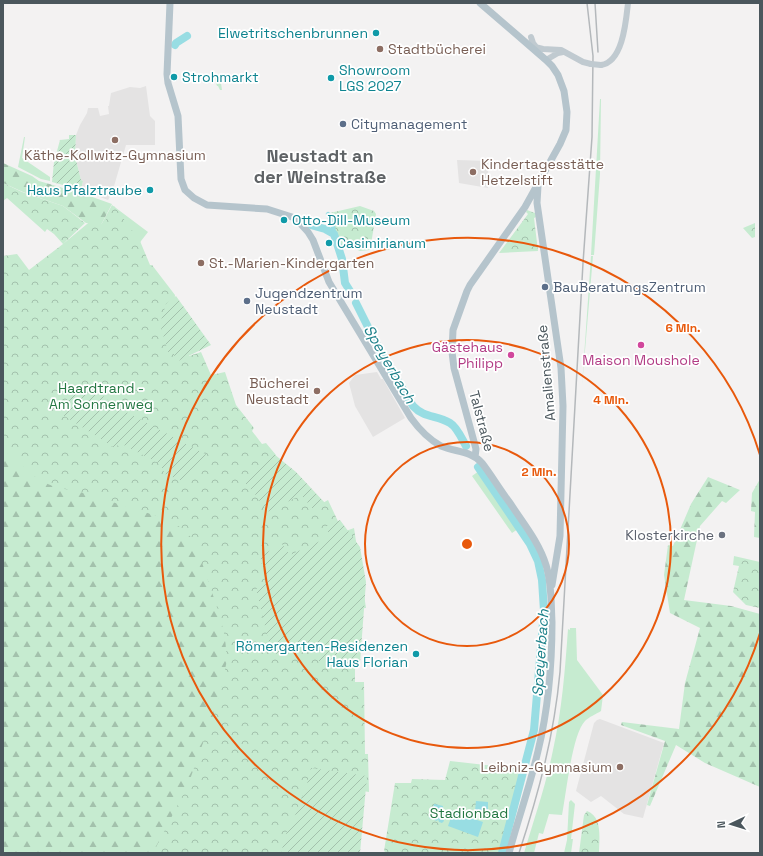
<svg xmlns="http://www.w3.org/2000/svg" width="763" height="856" font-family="'Space Grotesk',sans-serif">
  <defs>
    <pattern id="forest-firs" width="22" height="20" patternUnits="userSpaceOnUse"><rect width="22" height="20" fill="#c6ebd0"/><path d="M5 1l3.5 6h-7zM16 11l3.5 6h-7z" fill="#a3c1ac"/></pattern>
    <pattern id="park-crowns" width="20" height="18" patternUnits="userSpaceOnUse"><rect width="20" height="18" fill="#c6ebd0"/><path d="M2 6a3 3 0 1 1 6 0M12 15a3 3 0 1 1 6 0" fill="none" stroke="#a3c1ac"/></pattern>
    <pattern id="garden-furrows" width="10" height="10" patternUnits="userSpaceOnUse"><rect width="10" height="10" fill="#c6ebd0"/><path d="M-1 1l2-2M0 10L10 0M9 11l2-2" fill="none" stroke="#a3c1ac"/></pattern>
  </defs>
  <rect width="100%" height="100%" fill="#f3f2f2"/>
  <path fill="#e4e3e3" d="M146,86L150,116L155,121V145H126L112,193L108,200L81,190L83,181L81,180L75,156L76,135L80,125L87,113L88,108H98L100,116L109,114L108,106H109L111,93L130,87L140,88Z
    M457,160L488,161V188L459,183Z
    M377,372L381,379H383L405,418L373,437L355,406L349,383L355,375Z
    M600,719L664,743L643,818L624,814L601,796L591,802L576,791L594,723L597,720Z"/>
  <path fill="#c6ebd0" d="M222,74V77L218,80L219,83H221L222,90H220L218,86H217L213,75Z
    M600,99H601L600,174L594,255H591Z
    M24,137H25L22,158L50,177V181L41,179L18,167Z
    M112,205L148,232L141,241L140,243L101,225Z
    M591,256H593L582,386Z
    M479,471L518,529L512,533L472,476Z
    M570,628H576L577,660L603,695L601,711C596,714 589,717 585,721C572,734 566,795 562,815L549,814L543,834L539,833L534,853H524C534,819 546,785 553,750C562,710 565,670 568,629L570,630Z
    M571,800L575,804L571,839H573L571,853H564L567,840L569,802Z"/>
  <path fill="url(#forest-firs)" d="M3,163L32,176L39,181L84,194L112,204L101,225L86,223L63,206L23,192L3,183Z
    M3,371L218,487L244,853H3Z
    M708,477L740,490L726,503L722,501L700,526L684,600L731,606L760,614V787L705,763L676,745L650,806L647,805L665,741L621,725L622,722L679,729L685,683L700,628L670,613L664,575L668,545L673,546L691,504Z
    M760,479V538L754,537L755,512L751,511L752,493Z"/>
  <path fill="url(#park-crowns)" d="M3,183L22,192L63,206L85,223L63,244L93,219L103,225L114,206L140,241L150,265H152L175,295L173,323L184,340L189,356L201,352L211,375L225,372L236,405L254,428L252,431L262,444L266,443L276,455L275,458L321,504L328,500L343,532L354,528L366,608L355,609V682H364L365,754H368L369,792L363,791L348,853H153L188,785L219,698L227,660L225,638L220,616L195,542L185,531L170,520L77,491L58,488L40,481L3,449V256L17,254L29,270L63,244L54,234L47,229L45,232L7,198L3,201Z
    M360,206L374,211L376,214L370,250L360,251L351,247L340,249C336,237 335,225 330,213Z
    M527,210L535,213L536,217L534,218L538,251L499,253L528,214L526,212Z
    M755,223V237L752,238L743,228Z
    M734,556L760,562V608L746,605L733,592L739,566L733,565Z
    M450,761L522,769L500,853H387L384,851L395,783H411L412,779L445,780Z
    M587,811C603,817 599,839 599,853H579L584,815Z"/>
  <path fill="url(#garden-furrows)" d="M69,135H76L75,156L81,180L83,181L81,190L52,182L54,162L60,140L69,139Z
    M176,296L211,345L176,362L173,351L168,352L160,324L166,304Z
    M71,386L101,393L103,396L117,407L207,455L199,470L182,481L165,474L160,464L120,443L115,448L63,415Z
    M274,454L296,472L325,503L314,510L301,495L267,512L255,494L245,483Z
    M340,520L360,547L366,582L360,663L320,664L314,643L272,655L256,589L267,582L260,556L282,544L290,555L331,536L325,527Z
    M311,768L367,776L360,853H281L288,827L294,818L307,784Z"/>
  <path fill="#98dde3" d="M476,801L488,802V811H475Z
    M434,804H435L443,806V810L448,812L445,818H443L444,821L442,823L439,822L438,819L437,821L429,818Z
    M453,812L483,822L478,837L448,826Z"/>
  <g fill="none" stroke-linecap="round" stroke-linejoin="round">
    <path stroke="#98dde3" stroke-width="1.5" d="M183,39V38"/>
    <path stroke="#98dde3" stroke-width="4.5" d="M328,214L333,227L334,234"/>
    <path stroke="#98dde3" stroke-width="8" d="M175,45L176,43L187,36
      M307,224L325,229L334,234L342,259L345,283L350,291
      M356,303L382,355L413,406C424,418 436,415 450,423C457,427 462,439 466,446
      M478,467L530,544L538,561L542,580L544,611L534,730L502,853"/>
    <path stroke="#c0cad0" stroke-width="6" d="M531,37L533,43L537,48
      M531,46L543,49L561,50L583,62L591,64
      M546,60L558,53L563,52
      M601,65C623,62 626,21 628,3"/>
    <path stroke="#b5c4cc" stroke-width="7" d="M170,3L167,74L168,83L178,116L181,179L185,190L194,198L207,205L267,209L292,217L297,220L308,232L313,240L329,282L411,418C419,429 428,439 441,446C455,452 472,451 482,463C492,476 500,490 510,503C523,523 539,542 546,565C552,584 551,604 552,622C552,665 548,710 538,751C530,786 518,819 509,853
      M538,186L537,203L561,368L563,406L560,536L552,585
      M475,457L476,449L454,368L452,352L453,330L467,291L470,285L525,207L560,144L566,130L567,112L564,91L558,75L552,66L546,60L480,3"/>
    <path stroke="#b4b8bb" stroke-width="1.5" d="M595,3L598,52
      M519,853C539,792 554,736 560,672L583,263L592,137L593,56L587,3"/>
    <path stroke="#c0cad0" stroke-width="6" d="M591,64L601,65"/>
  </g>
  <g fill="none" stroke="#e8590c" stroke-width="2">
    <circle cx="467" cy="544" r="102"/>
    <circle cx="467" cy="544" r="204"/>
    <path d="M760 633A306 306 0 1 1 760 455"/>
  </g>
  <g fill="#0f9aa8" stroke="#fff" stroke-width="1.5">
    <circle cx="376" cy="33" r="4"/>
    <circle cx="174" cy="77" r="4"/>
    <circle cx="331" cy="78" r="4"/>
    <circle cx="150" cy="190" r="4"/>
    <circle cx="284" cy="220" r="4"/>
    <circle cx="329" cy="243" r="4"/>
    <circle cx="416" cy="654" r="4"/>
  </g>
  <g fill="#8d6e63" stroke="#fff" stroke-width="1.5">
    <circle cx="380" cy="49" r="4"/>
    <circle cx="115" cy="140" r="4"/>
    <circle cx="473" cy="172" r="4"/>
    <circle cx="201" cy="263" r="4"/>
    <circle cx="317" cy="391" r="4"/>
    <circle cx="620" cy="767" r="4"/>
  </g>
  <g fill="#5c6f8a" stroke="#fff" stroke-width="1.5">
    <circle cx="343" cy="124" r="4"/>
    <circle cx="545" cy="287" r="4"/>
    <circle cx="247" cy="301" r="4"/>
  </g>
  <g fill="#d1479c" stroke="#fff" stroke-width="1.5">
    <circle cx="641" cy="345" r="4"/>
    <circle cx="511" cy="355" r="4"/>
  </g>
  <circle fill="#6b7280" stroke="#fff" stroke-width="1.5" cx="722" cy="535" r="4"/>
  <g text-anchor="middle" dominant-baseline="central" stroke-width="3.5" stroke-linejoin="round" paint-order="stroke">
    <g font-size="14" fill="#0d838f" stroke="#fff" text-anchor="start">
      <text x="368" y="33" text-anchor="end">Elwetritschenbrunnen</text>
      <text x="339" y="70">Showroom<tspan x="339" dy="16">LGS 2027</tspan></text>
      <text x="182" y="77">Strohmarkt</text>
      <text x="142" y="190" text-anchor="end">Haus Pfalztraube</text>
      <text x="292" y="220">Otto-Dill-Museum</text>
      <text x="337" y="243">Casimirianum</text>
      <text x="408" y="646" text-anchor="end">Römergarten-Residenzen<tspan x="408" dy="16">Haus Florian</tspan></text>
    </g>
    <g font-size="14" fill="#785e54" stroke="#fff" text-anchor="start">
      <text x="388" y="49">Stadtbücherei</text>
      <text x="115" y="155" text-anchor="middle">Käthe-Kollwitz-Gymnasium</text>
      <text x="481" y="164">Kindertagesstätte<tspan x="481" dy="16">Hetzelstift</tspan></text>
      <text x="209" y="263">St.-Marien-Kindergarten</text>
      <text x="309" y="383" text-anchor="end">Bücherei<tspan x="309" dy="16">Neustadt</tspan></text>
      <text x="612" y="767" text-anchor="end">Leibniz-Gymnasium</text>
    </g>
    <g font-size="14" fill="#4e5e75" stroke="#fff" text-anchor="start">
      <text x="351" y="124">Citymanagement</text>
      <text x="553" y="287">BauBeratungsZentrum</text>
      <text x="255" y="293">Jugendzentrum<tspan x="255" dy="16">Neustadt</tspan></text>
    </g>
    <g font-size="14" fill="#b23c85" stroke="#fff" text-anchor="end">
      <text x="503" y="347">Gästehaus<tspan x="503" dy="16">Philipp</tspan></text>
      <text x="641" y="360" text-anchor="middle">Maison Moushole</text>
    </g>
    <g font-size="14" fill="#4b575d" stroke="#fff">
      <text transform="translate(546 373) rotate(-95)">Amalienstraße</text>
      <text transform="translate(482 421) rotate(75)">Talstraße</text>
    </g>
    <g font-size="14" fill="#237742" stroke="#fff">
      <text x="101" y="388">Haardtrand -<tspan x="101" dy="16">Am Sonnenweg</tspan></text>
      <text x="469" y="813">Stadionbad</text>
    </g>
    <g font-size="14" fill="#5b616d" stroke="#fff" text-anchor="end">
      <text x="714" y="535">Klosterkirche</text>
    </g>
    <g font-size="15" font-style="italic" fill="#1c8089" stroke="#fff">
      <text transform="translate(390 364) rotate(60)">Speyerbach</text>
      <text transform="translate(540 653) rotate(-86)">Speyerbach</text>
    </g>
    <g font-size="18" font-weight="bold" fill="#5f6366" stroke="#fff">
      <text x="320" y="155">Neustadt an<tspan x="320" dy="21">der Weinstraße</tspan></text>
    </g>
  </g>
  <circle cx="467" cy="544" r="6" fill="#e8590c" stroke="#fff" stroke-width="2"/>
  <g font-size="12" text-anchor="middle" font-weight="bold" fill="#e8590c" stroke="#fff" stroke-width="3.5" stroke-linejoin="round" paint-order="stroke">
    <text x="683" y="332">6 Min.</text>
    <text x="611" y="404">4 Min.</text>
    <text x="539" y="476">2 Min.</text>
  </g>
  <rect width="763" height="856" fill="none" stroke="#4b575d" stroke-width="8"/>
  <g transform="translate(731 824) rotate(266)" stroke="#ffffff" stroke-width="3" paint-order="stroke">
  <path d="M0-3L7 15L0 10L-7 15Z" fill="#4b575d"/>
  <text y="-6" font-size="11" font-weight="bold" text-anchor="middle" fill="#4b575d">N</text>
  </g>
</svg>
